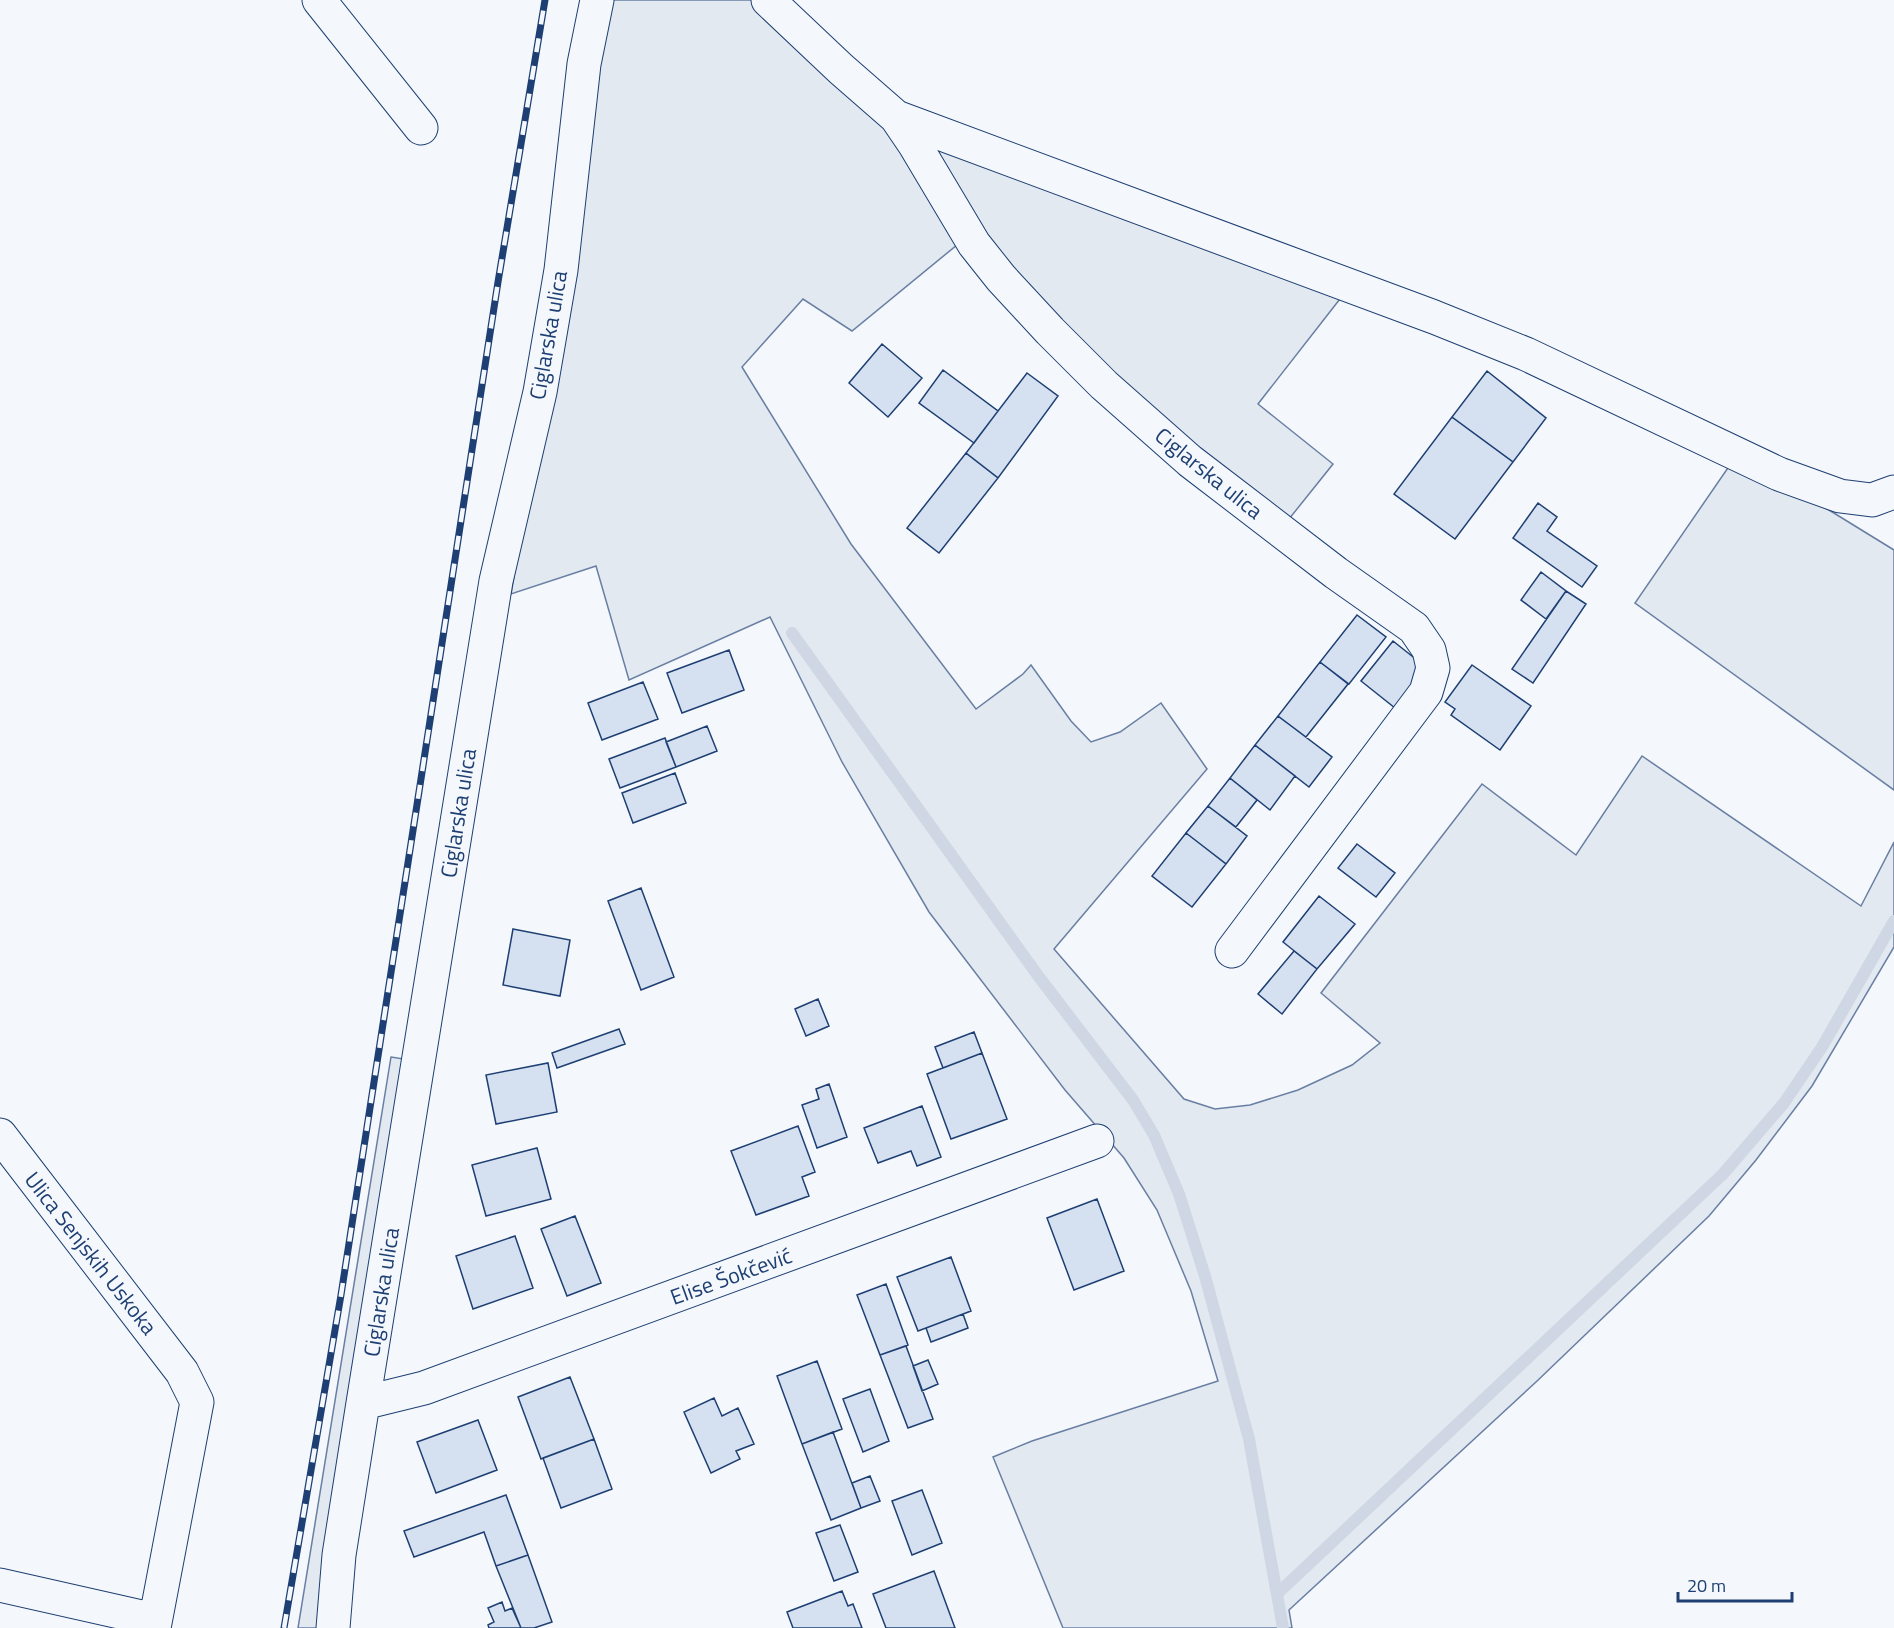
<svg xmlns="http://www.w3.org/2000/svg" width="1894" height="1628" font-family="'Titillium Web',sans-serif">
  <rect width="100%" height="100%" fill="#f4f7fb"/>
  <path fill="#e3e9f0" stroke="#687fa3" stroke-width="1.5" d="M611,0H755L889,127L963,240L852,331L803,299L742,367L851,544L976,709L1023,674L1031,665L1071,721L1091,742L1120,732L1161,703L1207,769L1054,949L1184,1099L1215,1109L1250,1105L1298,1090L1352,1065L1380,1043L1321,993L1482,784L1576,855L1642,756L1861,906L1894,842V947L1812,1086L1756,1160L1709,1216L1536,1382L1289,1610L1292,1628H1063L993,1457L1032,1441L1218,1381L1191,1291L1157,1210L1124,1158L1065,1090L929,912L842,762L770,617L629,680L596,566L511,594L537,443L595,63Z
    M926,136L1343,295L1258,404L1333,464L1285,524L1208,464L1015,280Z
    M1732,462L1829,510L1894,550V790L1635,603Z
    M391,1057L410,1060L321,1628H298Z"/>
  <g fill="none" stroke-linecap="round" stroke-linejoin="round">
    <path stroke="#cfd7e4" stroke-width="12" d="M792,633L1039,977L1133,1100L1154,1135L1179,1194L1205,1276L1249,1439L1283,1628
      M1277,1594L1723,1174L1784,1103L1822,1047L1894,921"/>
  </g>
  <path fill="#d5e0f0" stroke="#1d3f73" stroke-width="1.5" d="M882,344L922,378L888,417L849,383Z
    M943,370L998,411L974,443L919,403Z
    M1487,371L1546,418L1513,462L1452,417Z
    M1027,373L1058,396L998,478L966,453Z
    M1452,417L1513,462L1455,539L1394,494Z
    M966,453L998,478L939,553L907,528Z
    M1538,503L1557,517L1547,531L1597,566L1582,587L1513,538Z
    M1541,572L1566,591L1546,619L1521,600Z
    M1566,591L1586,604L1533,683L1512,669Z
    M1357,615L1386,637L1349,684L1320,662Z
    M1393,641L1427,668L1395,708L1361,681Z
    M729,650L744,690L682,713L667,673Z
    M1320,662L1348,684L1306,737L1278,716Z
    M1472,665L1531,706L1500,750L1451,715L1455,709L1445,702Z
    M643,682L658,719L602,740L588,703Z
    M1278,716L1332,757L1309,787L1255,745Z
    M707,726L717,751L676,767L666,742Z
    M665,738L676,767L620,788L609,759Z
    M1255,745L1295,776L1270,810L1230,778Z
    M675,773L686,803L633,823L622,793Z
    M1230,778L1257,800L1236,827L1208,806Z
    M1208,806L1247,836L1226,864L1186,833Z
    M1186,833L1226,864L1192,907L1152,876Z
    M1357,844L1395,873L1376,897L1338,868Z
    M641,888L674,977L641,990L608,901Z
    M1319,896L1355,924L1317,969L1283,942Z
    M513,929L570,940L560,996L503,985Z
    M1294,951L1317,969L1282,1014L1258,994Z
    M818,999L829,1026L806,1036L795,1009Z
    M619,1029L625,1044L557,1068L552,1053Z
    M974,1032L982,1053L943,1068L935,1047Z
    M982,1053L1007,1119L951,1139L927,1074Z
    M548,1063L557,1112L496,1124L486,1075Z
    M829,1084L847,1137L817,1148L802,1105L819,1099L816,1089Z
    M922,1106L941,1157L917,1166L911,1151L878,1163L864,1128Z
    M798,1126L815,1172L802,1177L809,1196L756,1215L731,1151Z
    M537,1148L551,1199L486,1216L472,1165Z
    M1097,1199L1124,1271L1074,1290L1047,1218Z
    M575,1216L601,1283L567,1296L541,1229Z
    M515,1236L533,1288L473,1309L456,1256Z
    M951,1257L971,1311L918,1331L897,1277Z
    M886,1284L908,1345L880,1355L857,1295Z
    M963,1314L968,1328L931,1342L926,1328Z
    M906,1346L933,1419L908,1428L880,1355Z
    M928,1360L938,1384L922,1391L913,1366Z
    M817,1361L842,1429L802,1444L777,1376Z
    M570,1377L594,1439L541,1459L518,1397Z
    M870,1389L889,1441L863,1452L843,1399Z
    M714,1398L722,1416L738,1408L754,1444L736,1451L740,1459L711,1473L684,1412Z
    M478,1420L497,1470L436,1493L417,1442Z
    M833,1432L861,1508L831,1520L802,1444Z
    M594,1439L612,1489L561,1508L543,1458Z
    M870,1476L880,1501L861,1508L852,1483Z
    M922,1490L942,1543L912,1555L892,1501Z
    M506,1495L528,1555L496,1566L484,1532L414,1557L404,1531Z
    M840,1525L858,1572L834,1581L816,1533Z
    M528,1555L552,1622L534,1628H521L496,1566Z
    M934,1571L955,1628H886L873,1594Z
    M842,1591L848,1606L853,1604L862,1628H793L787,1612Z
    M502,1602L505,1611L512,1608L521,1628H489L488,1625L494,1622L488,1608Z"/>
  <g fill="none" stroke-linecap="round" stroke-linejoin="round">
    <defs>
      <path id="minor" d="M319,0L421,128
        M768,0L841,69L896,117L915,145L974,244L1001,278L1050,331L1104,385L1190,461L1336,573L1414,628L1429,650L1433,668L1426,692L1232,951
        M896,117L1434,317L1526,354L1779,474L1840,496L1872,500L1894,492
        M0,1135L182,1372L197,1402L154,1628
        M363,1403L424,1388L1097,1141
        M0,1585L155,1620
        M333,1628L339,1555L363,1403L496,581L540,392L549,340L561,270L584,64L597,0"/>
    </defs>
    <use href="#minor" stroke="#1d3f73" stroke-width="35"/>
    <use href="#minor" stroke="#f4f7fb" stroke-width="33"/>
    <defs>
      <path id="rail" d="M284,1628L341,1295L498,282L545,0"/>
    </defs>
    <use href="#rail" stroke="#1d3f73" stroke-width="7"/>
    <use href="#rail" stroke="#f4f7fb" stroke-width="4.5" stroke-dasharray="14" stroke-linecap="butt"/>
  </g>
  <g text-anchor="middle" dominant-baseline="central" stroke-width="4.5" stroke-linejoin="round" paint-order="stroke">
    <g font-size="22" fill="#1d3f73" stroke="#f4f7fb">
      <text transform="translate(548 335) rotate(-80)">Ciglarska ulica</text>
      <text transform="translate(1209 473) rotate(39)">Ciglarska ulica</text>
      <text transform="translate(458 813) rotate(-81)">Ciglarska ulica</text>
      <text transform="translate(91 1253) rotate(52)">Ulica Senjskih Uskoka</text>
      <text transform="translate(731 1276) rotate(-20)">Elise Šokčević</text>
      <text transform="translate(381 1292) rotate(-81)">Ciglarska ulica</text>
    </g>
  </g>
  <path d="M1678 1592v9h114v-9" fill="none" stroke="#1d3f73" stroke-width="3"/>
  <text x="1687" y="1592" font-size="18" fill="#1d3f73" stroke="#f4f7fb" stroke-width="4.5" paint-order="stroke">20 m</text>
</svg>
